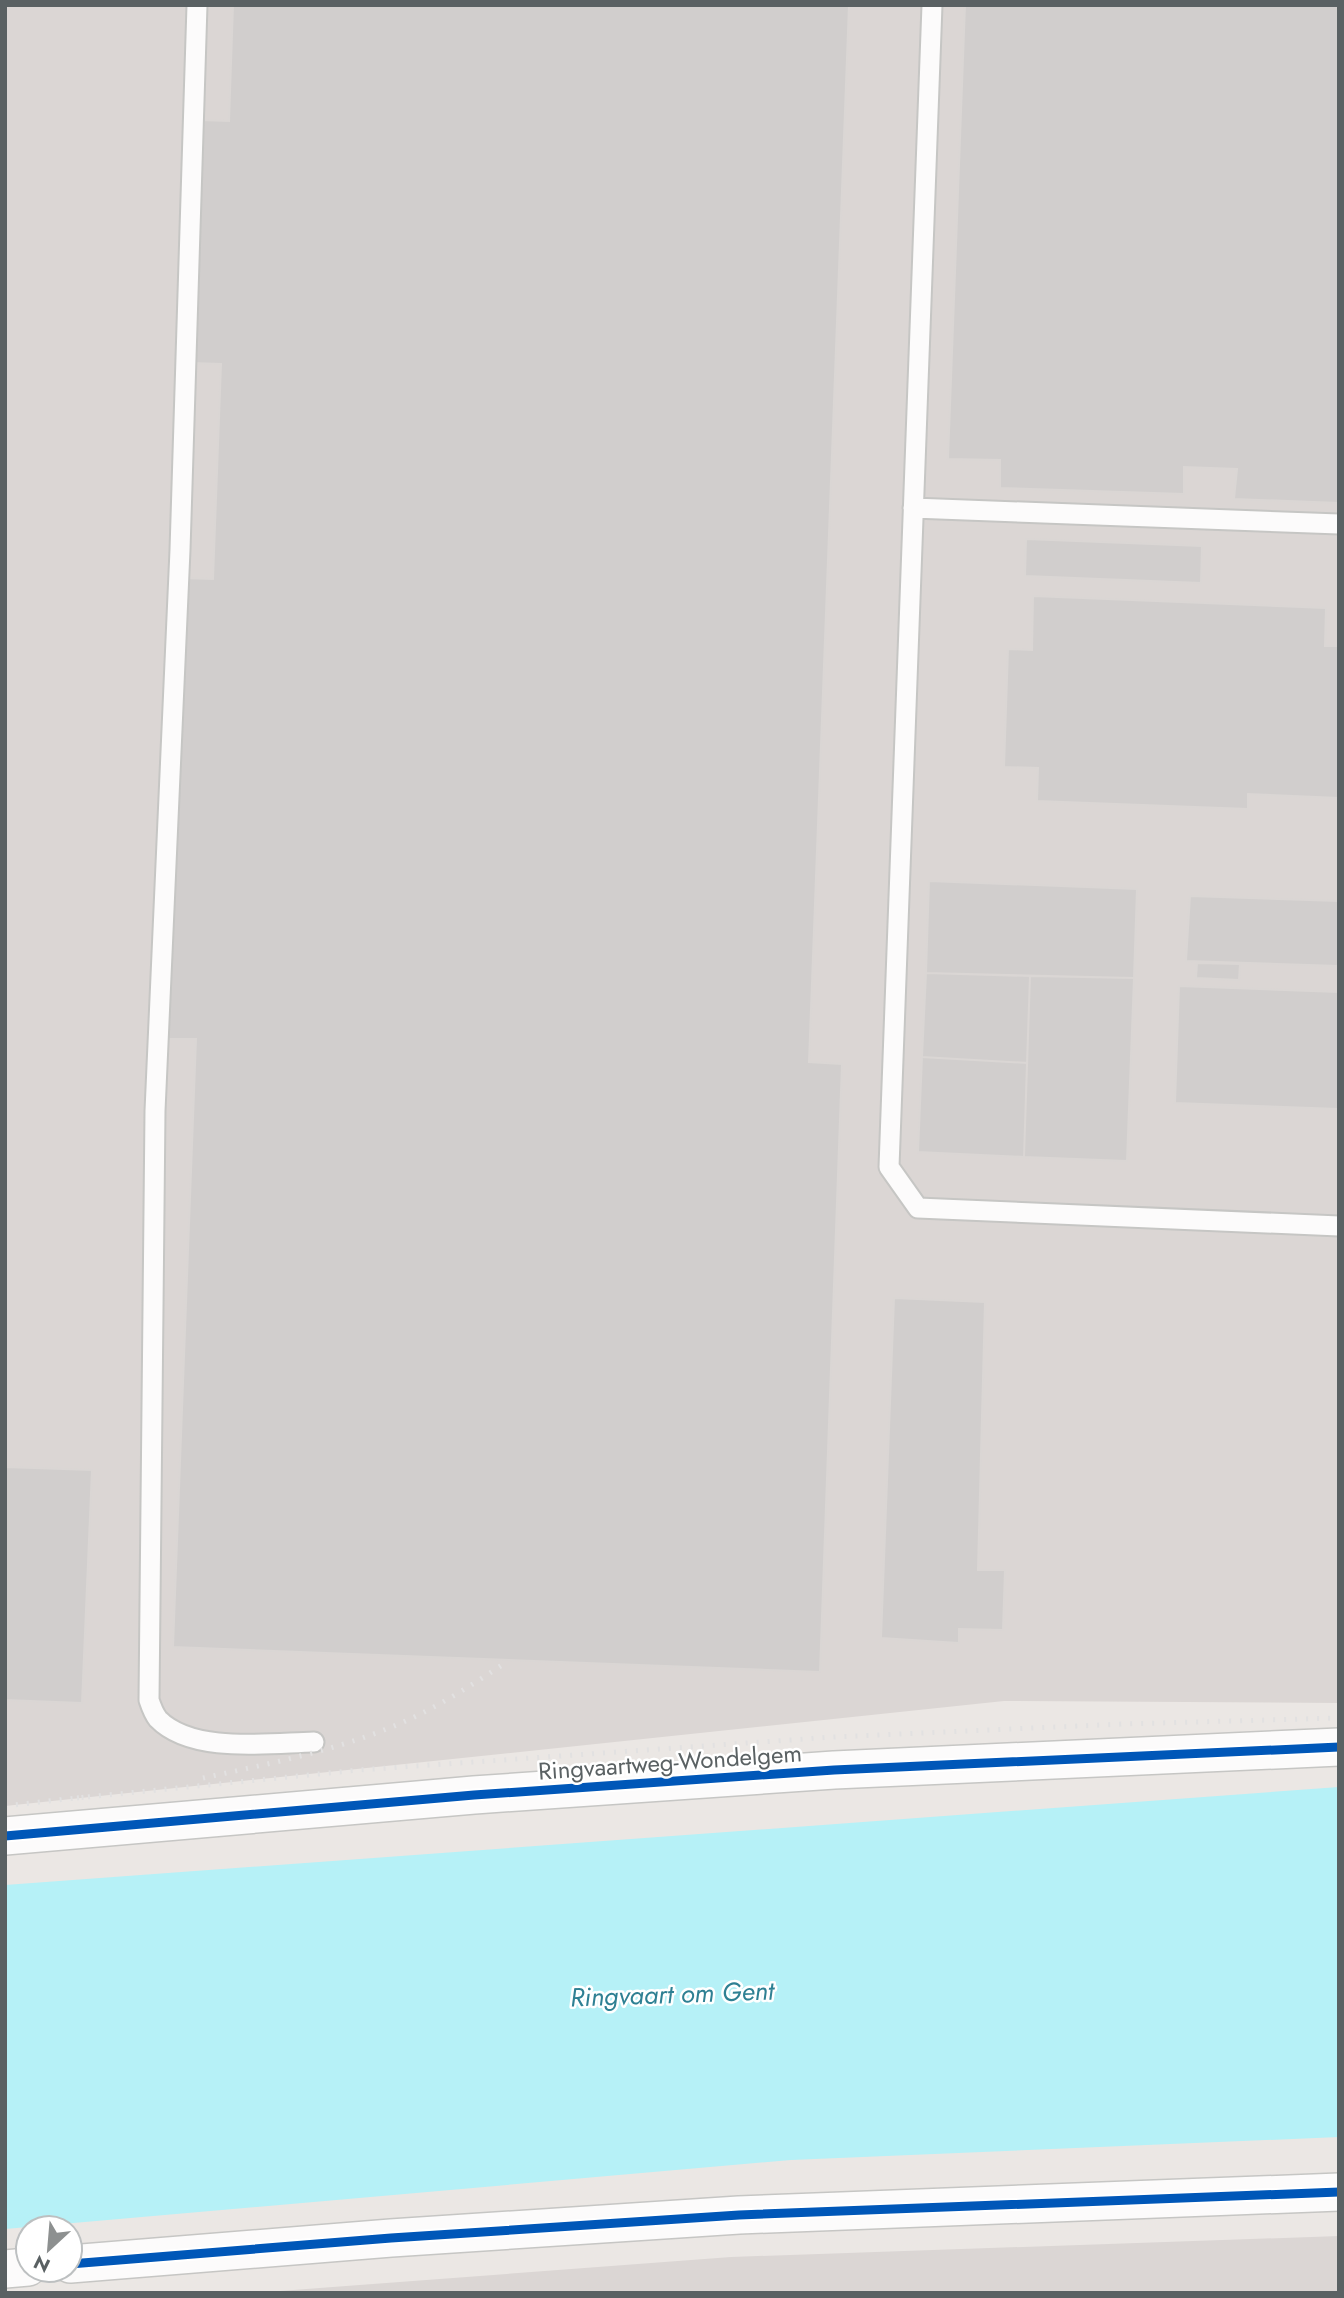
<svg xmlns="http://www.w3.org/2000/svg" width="1344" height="2298" font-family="Jost,sans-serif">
  <rect width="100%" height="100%" fill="#ebe7e4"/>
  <path fill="#dbd6d4" d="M5,5H1339V1703L1004,1701L5,1806Z
    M1339,2236V2293H253L731,2257Z"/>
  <path fill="#b6f1f7" d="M1339,1787V2137L791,2160L5,2229V1885Z"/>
  <path fill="#d1cecd" stroke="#dad6d4" stroke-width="2" d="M233,5H849L809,1062L842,1064L820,1672L173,1647L196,1039H166L183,578L213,579L221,364L191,363L200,120L229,121Z
    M965,5H1339V503L1234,499L1237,469L1184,467V494L1000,488V460L948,459Z
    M1026,539L1202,546L1201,583L1025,576Z
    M1033,596L1326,608L1325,646H1339V798L1248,794V809L1037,801L1038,768L1004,767L1008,649L1032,650Z
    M929,881L1137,889L1134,978L926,973Z
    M1190,896L1339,901V966L1186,961Z
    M1197,963L1240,964L1239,980L1196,978Z
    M926,973L1030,976L1027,1063L922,1057Z
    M1030,976L1134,978L1127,1161L1024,1157Z
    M1179,986L1339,992V1109L1175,1103Z
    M922,1057L1027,1063L1024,1157L918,1152Z
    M894,1298L985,1302L978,1570H1005L1003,1630L959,1629V1643L881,1638Z
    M5,1467L92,1470L82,1703L5,1700Z"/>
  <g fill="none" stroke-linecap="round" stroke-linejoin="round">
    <defs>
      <path id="service" d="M197,5L180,550L155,1111L149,1700C151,1706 154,1714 158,1719C192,1754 269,1743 314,1742
        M932,5L889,1167L918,1208L1339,1226
        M913,508L1339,524"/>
      <path id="minor" d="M5,1836L474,1795L834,1770L1339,1747
        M70,2264L391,2238L739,2215L1339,2192
        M5,2269L28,2267"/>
    </defs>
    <use href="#service" stroke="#c6c6c4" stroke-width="23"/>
    <use href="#minor" stroke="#c6c6c4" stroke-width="40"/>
    <use href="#service" stroke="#fcfbfb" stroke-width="19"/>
    <use href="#minor" stroke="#fcfbfb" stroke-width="37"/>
    <path stroke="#e2e1e1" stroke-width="5" stroke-dasharray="2 9" stroke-linecap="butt" d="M203,1778C272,1763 345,1749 410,1719C442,1704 472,1685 502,1665
      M77,1798L359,1770L833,1737L1123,1724L1339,1718
      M5,1806L85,1797"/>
    <defs>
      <path id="cycleway" d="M5,1836L474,1795L834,1770L1339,1747
        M70,2264L391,2238L739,2215L1339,2192"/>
    </defs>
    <use href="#cycleway" stroke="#fff" stroke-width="13"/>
    <use href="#cycleway" stroke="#0057b8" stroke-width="9"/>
  </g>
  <g text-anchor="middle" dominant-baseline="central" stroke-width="5" stroke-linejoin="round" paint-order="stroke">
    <g font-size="24" fill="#5a6163" stroke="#fff">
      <text transform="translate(670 1762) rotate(-4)">Ringvaartweg-Wondelgem</text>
    </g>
    <g font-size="26" font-style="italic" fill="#2e8093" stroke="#fff">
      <text transform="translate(672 1994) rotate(-2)">Ringvaart om Gent</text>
    </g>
  </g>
  <rect width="1344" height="2298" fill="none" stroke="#5a6163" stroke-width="14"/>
  <g transform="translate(49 2249) rotate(206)"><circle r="33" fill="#ffffff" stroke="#bdc0c1" stroke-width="2"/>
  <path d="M0-5L12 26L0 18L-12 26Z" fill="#8d9090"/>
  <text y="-10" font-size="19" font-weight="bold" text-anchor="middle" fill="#5a6163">N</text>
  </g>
</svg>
